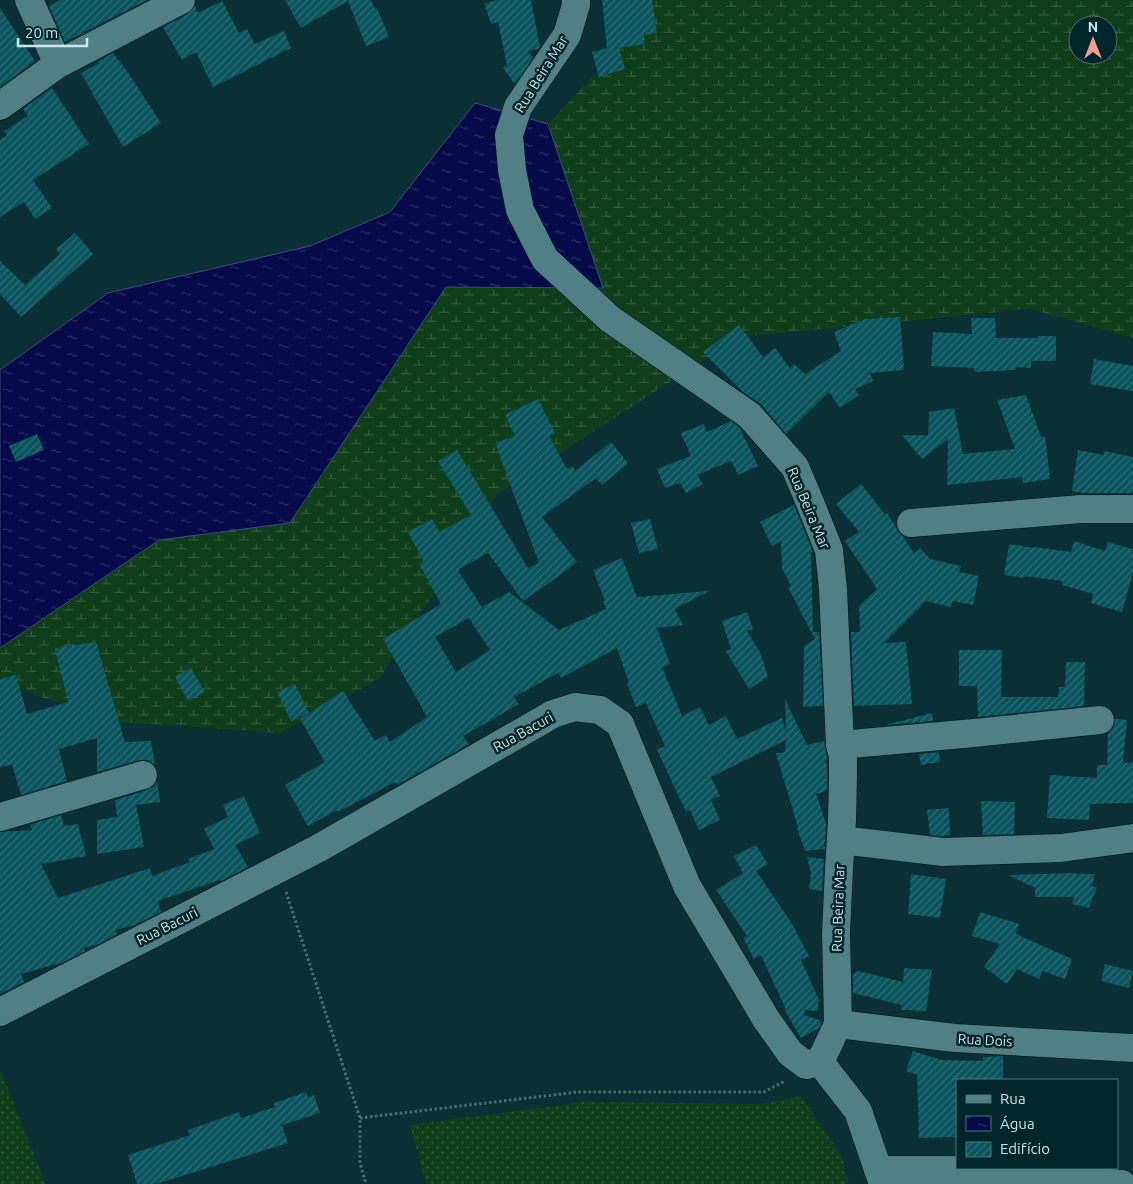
<svg xmlns="http://www.w3.org/2000/svg" width="1133" height="1184" font-family="Ubuntu,sans-serif">
  <defs>
    <pattern id="grass-dots" width="8" height="8" patternUnits="userSpaceOnUse" patternTransform="scale(1.25)"><rect width="8" height="8" fill="#0f3e1a"/><path d="M2 2h.1M6 6h.1" fill="none" stroke="#315a3b" stroke-width="1.8" stroke-linecap="round"/></pattern>
    <pattern id="wetland-marsh" width="20" height="14" patternUnits="userSpaceOnUse" patternTransform="scale(1.25)"><rect width="20" height="14" fill="#0f3e1a"/><path d="M1 5h8M5 5V1M11 12h8M15 12V8" fill="none" stroke="#315a3b"/></pattern>
    <pattern id="water-ripples" width="26" height="14" patternUnits="userSpaceOnUse" patternTransform="scale(1.25)"><rect width="26" height="14" fill="#050a48"/><path d="M2 4q2-2 4 0t4 0M15 11q2-2 4 0t4 0" fill="none" stroke="#282e62"/></pattern>
    <pattern id="building-hatch" width="6" height="6" patternUnits="userSpaceOnUse" patternTransform="scale(1.25)"><rect width="6" height="6" fill="#0a545d"/><path d="M-1 1l2-2M0 6l6-6M5 7l2-2" fill="none" stroke="#2c6d74"/></pattern>
  </defs>
  <rect width="100%" height="100%" fill="#0a2f34"/>
  <path fill="url(#grass-dots)" d="M0,1069L40,1169L45,1184H0Z
    M801,1096L841,1155L849,1184H426L410,1125L582,1102L762,1104Z"/>
  <path fill="url(#wetland-marsh)" fill-rule="evenodd" d="M646,0H1133V338L1030,309L739,337L497,494L379,679L280,733L119,722L0,684V648L159,540L290,523L446,287H602L548,124L601,68ZM1078,25H1108V55H1078Z"/>
  <path fill="url(#water-ripples)" stroke="#414c78" d="M475,103L548,124L603,288L446,287L290,523L159,540L0,648V370L108,293L310,246L390,212Z"/>
  <path fill="url(#building-hatch)" fill-rule="evenodd" d="M60,0H147L65,42L49,6Z
    M285,0H371L375,9L377,8L389,37L366,46L348,1L301,28Z
    M497,0H531L540,47L538,49L528,51L533,58L517,81L514,83L503,68L507,65L498,22L491,24L484,4Z
    M602,0H652L657,33L644,35L645,44L619,48L625,69L599,77L592,52L607,48Z
    M222,1L239,33L247,29L255,44L284,31L291,48L213,87L196,52L182,60L163,27L188,14L195,6L198,13Z
    M0,8L35,61L0,87Z
    M113,53L127,71L161,123L123,147L81,73L99,63L98,61Z
    M52,88L89,144L33,180L52,208L35,219L24,202L0,217V140L7,135L4,131L28,116L23,109Z
    M75,233L93,254L21,317L0,294V261L25,285L60,254L56,249Z
    M900,317L904,370L870,373L873,381L855,389L859,395L840,408L829,392L786,434L761,404L743,392L703,352L739,325L763,357L775,348L790,368L794,364L805,374L841,351L834,332L865,319Z
    M971,318H995L996,338H1038V336H1056V361H1031V368L1016,367V370L974,372V368L931,366L933,332L972,334Z
    M1094,359L1133,366V391L1090,384Z
    M1026,395L1041,437L1045,436L1050,479L1023,483L1022,477L947,485L948,439L922,459L902,435H928L929,412L954,408L963,454L1015,449L997,400Z
    M538,399L555,433L549,436L567,469L573,466L575,471L611,442L628,463L602,485L596,478L542,517L577,562L556,578L523,601L488,553L459,569V570L458,571L482,607L509,592L559,630L606,609L603,601H605L593,570L622,558L637,597L709,591L675,609L683,625L657,628L670,664L662,667L682,716L700,707L709,725L726,716L737,739L782,718L786,732L785,699L807,745L824,741L827,758V760L826,761L827,765V791L816,794L826,823L825,842H824L825,849L805,851L797,828H798L776,753L785,752L786,740L711,777L720,796L711,800L720,820L699,830L690,810L686,812L657,750L665,746L646,703L636,707L627,684L629,683L617,648L561,678L558,673L514,697L519,704L463,736L469,744L397,785L395,782L338,812L337,810L308,826L285,785L325,762L300,719L343,691L375,741L386,735L390,742L427,717L383,639L441,604L420,566L423,560L408,532L432,519L439,532L471,515L438,461L457,450L528,568L539,563L495,443L515,436L505,415ZM469,618L490,650L456,672L435,637Z
    M731,421L739,427L758,466L738,475L731,461L697,475L703,484L686,493L680,483L665,488L657,469L691,456L681,433L704,424L707,432Z
    M37,434L44,450L16,462L9,446Z
    M1078,450L1104,455V451L1133,457V493H1083L1072,491Z
    M861,484L885,514L887,513L896,527L898,532L902,535L914,553L920,548L930,559L961,566L959,572L979,576L973,605L953,601L951,607L926,601L884,643L906,642L912,704L854,706L851,632H860L859,606L877,589L845,541L859,532L836,504Z
    M794,505L813,552L811,553L813,632H819L823,706L803,707L804,646L815,639L788,587L791,586L782,568L781,541L772,546L760,522Z
    M650,519L658,549L639,553L631,523Z
    M1074,541L1105,551L1108,542L1133,549V572L1122,612L1091,603L1093,594L1062,585V581L1025,576L1024,578L1004,575L1009,544L1034,548V547L1071,552Z
    M747,612L753,629L747,631L760,652L768,677L749,689L726,651L731,649L722,621Z
    M96,642L125,742L151,741L155,765L147,760H139L97,772V738L59,749L67,781L21,795L12,765L0,767V679L16,675L27,714L68,702L55,649L74,644V645Z
    M959,650H1002L1001,697H1058L1059,687H1065L1066,662H1085L1084,706L978,717L977,686H959Z
    M191,668L205,692L188,701L175,677Z
    M295,684L309,713L291,721L277,692Z
    M932,713L933,721L885,725Z
    M1115,719L1127,720L1123,763L1133,762V803L1090,804L1089,820L1047,818L1050,775L1097,778V765H1107L1108,733L1114,727Z
    M939,752L940,762L921,765L919,754Z
    M157,781L160,802L136,805L144,847L97,854V820L117,817L115,800L147,790L154,786Z
    M244,796L260,833L235,845L248,867L221,881L220,880L158,901L161,912L135,925L116,930L117,934L99,944L84,948L85,951L64,962L21,974L24,982L0,994V832L32,830L30,825L61,815L64,826L78,824L86,856L41,864L58,898L150,868L152,876L190,862L188,859L214,849L204,829L228,817L223,805Z
    M981,801L1015,802L1014,834L983,835Z
    M949,808L950,835L940,836L930,835L927,810Z
    M756,845L768,864L756,871L791,922L809,956L801,960L819,1000L817,1011L805,1010L804,1015L822,1021L819,1028L801,1038L784,1009L786,1010L761,955L754,959L743,938L747,936L716,890L743,873L734,856Z
    M807,857L824,859L822,891L809,889L811,874Z
    M1076,873V874H1095L1092,886L1097,887L1089,908L1072,904L1074,897H1035V888L1008,875Z
    M911,874L946,879L940,918L908,914Z
    M980,912L1019,924L1016,934L1072,959L1065,979L1043,971L1039,979L1017,969L1007,984L984,967L1000,944L972,936Z
    M1105,964L1133,971L1129,988L1101,981Z
    M904,968L932,970L926,1011L901,1010L902,1005L853,993V974L858,971L903,982Z
    M913,1051L941,1060L983,1061V1057L1003,1056V1080H957V1137L919,1138L917,1075L906,1071Z
    M306,1092L308,1097L314,1095L320,1113L282,1125L288,1143L156,1184H137L128,1155L190,1135L188,1130L239,1112L241,1118L275,1107L274,1103Z"/>
  <g fill="none" stroke-linecap="round" stroke-linejoin="round">
    <defs>
      <path id="minor" d="M29,0L58,64
        M576,0V5L567,35L518,107L509,135L512,170L520,210L545,259L610,319L749,415L795,467L811,505L829,550L833,589L840,745L843,756V776L842,821L839,869L836,933L838,1024L820,1062
        M0,106L58,64L181,0
        M911,523L1081,509H1133
        M840,745L974,733L1100,720
        M0,817L143,775
        M841,840L943,852L1061,848L1133,838
        M0,1012L319,848L553,714L575,707L600,710L620,724L687,886L766,1019L790,1053L806,1065L820,1062
        M838,1024L955,1038L1133,1048
        M820,1062L858,1111L883,1184
        M878,1170H951L1122,1184"/>
    </defs>
    <use href="#minor" stroke="#001519" stroke-width="29"/>
    <path stroke="#4c6d71" stroke-width="3" stroke-dasharray="2.5 2.5" stroke-linecap="butt" d="M286,892L360,1118V1163L366,1184
      M360,1118L578,1092H764L785,1081"/>
    <use href="#minor" stroke="#507f86" stroke-width="28"/>
  </g>
  <g text-anchor="middle" dominant-baseline="central" stroke-width="5" stroke-linejoin="round" paint-order="stroke">
    <g font-size="14" fill="#cee6e9" stroke="#00252a">
      <text transform="translate(541 74) rotate(-58)">Rua Beira Mar</text>
      <text transform="translate(809 508) rotate(67)">Rua Beira Mar</text>
      <text transform="translate(523 732) rotate(-29)">Rua Bacuri</text>
      <text transform="translate(838 908) rotate(-88)">Rua Beira Mar</text>
      <text transform="translate(167 926) rotate(-27)">Rua Bacuri</text>
      <text transform="translate(985 1040) rotate(3)">Rua Dois</text>
    </g>
  </g>
  <rect x="956" y="1079" width="162" height="90" fill="#00252a" stroke="#527276"/>
  <rect x="966" y="1095" width="25" height="8" fill="#507f86" stroke="#527276"/>
  <text x="1000" y="1104" font-size="15" fill="#cee6e9">Rua</text>
  <rect x="966" y="1116" width="25" height="15" fill="url(#water-ripples)" stroke="#527276"/>
  <text x="1000" y="1129" font-size="15" fill="#cee6e9">Água</text>
  <rect x="966" y="1142" width="25" height="15" fill="url(#building-hatch)" stroke="#527276"/>
  <text x="1000" y="1154" font-size="15" fill="#cee6e9">Edifício</text>
  <g transform="translate(1093 40)"><circle r="24" fill="#00252a" stroke="#527276"/>
  <path d="M0-4L9 19L0 12L-9 19Z" fill="#f59c91"/>
  <text y="-8" font-size="14" font-weight="bold" text-anchor="middle" fill="#cee6e9">N</text>
  </g>
  <path d="M18 38v8h69v-8" fill="none" stroke="#cee6e9" stroke-width="2.5"/>
  <text x="25" y="38" font-size="15" fill="#cee6e9" stroke="#00252a" stroke-width="4" paint-order="stroke">20 m</text>
</svg>
